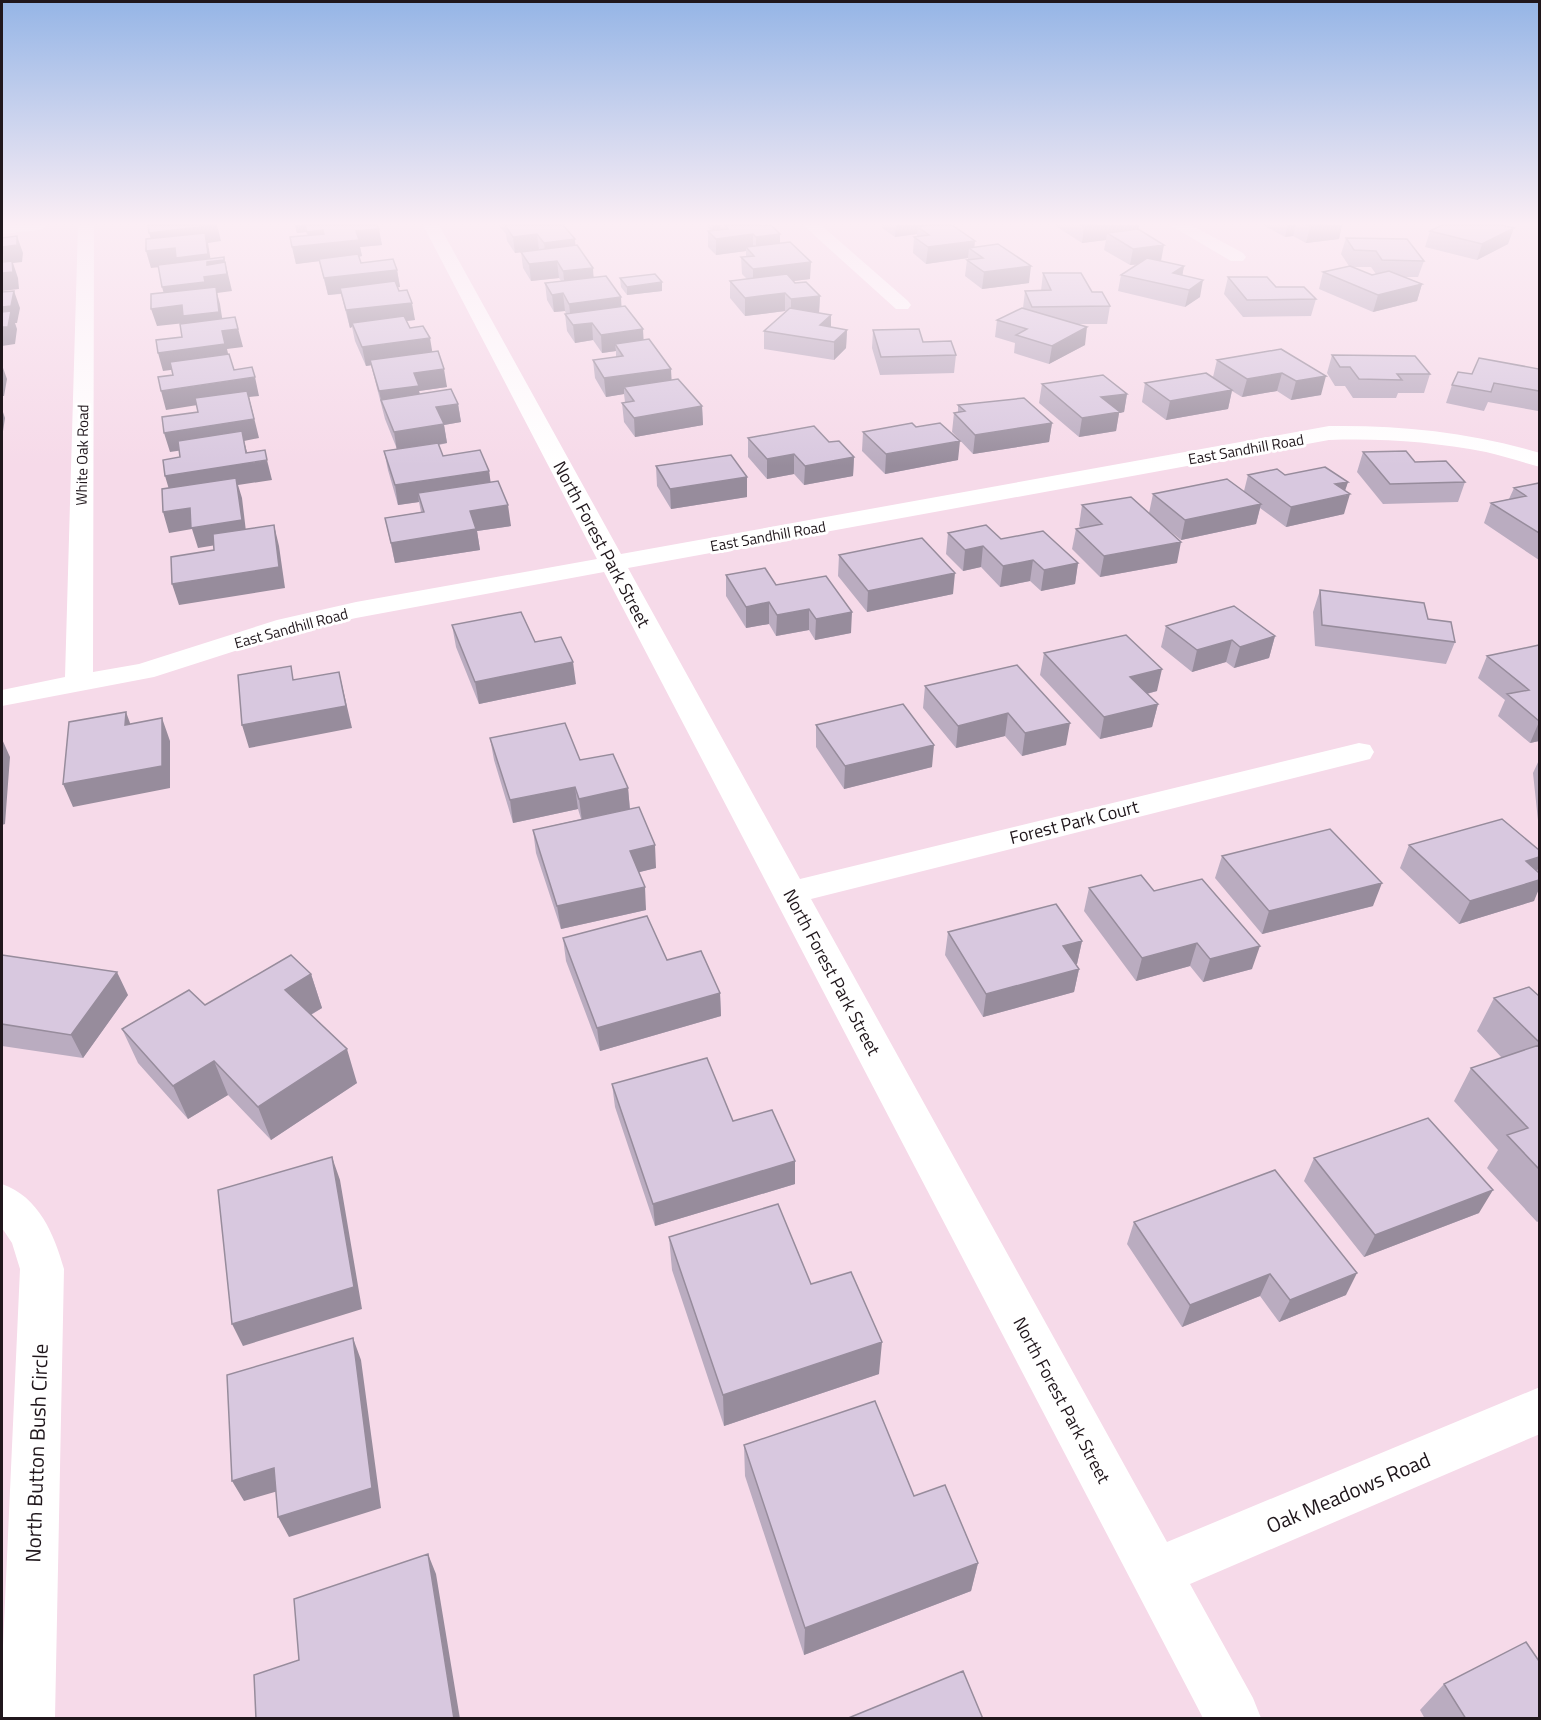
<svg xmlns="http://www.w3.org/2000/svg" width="1541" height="1720" font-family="'Titillium Web',sans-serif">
  <rect width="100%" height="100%" fill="#f6dae9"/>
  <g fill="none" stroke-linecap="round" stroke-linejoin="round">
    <path fill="#fff" fill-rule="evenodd" d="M2,225H48L40,230L2,234Z
      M78,225H94L93,672L139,664L277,620L356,602L597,559L423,225H439L621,554L1329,426C1401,425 1470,432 1540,453V467C1521,462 1504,456 1486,452C1434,442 1382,438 1329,440L628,568L800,879L1359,743L1370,745L1374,752L1370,759L811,899L1167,1542L1540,1387V1434L1190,1584L1253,1698L1261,1718H1203L604,572L356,618L294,632L154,677L2,706V690L65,677Z
      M803,225H821L908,301L911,305L908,309H896Z
      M1170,225H1191L1243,253L1246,257L1243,261H1231Z
      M2,1184C39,1197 54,1234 64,1269L55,1718H2V1668L20,1269L12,1243L2,1228Z"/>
  </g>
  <path fill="#baacc0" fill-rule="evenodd" d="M295,225H377L382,245L360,247L362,256L359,257L361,263L397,270L400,287H397L415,320L406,321L410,328L432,352L447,387L419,391L420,394L458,404L461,422L444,425L447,443L439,445L443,456L489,471L490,483L511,526L477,531L480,550L395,563L385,518L421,512L419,502L398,505L388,470L384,451L397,449L385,419L371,365L366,366L355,341L352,327L350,328L341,294L328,295L319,261L296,264L290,237L307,235L306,232L297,233Z
    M498,225H563L575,239V246L594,277L621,306L671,380L702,406L703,425L635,437L624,422L622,403L625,402L624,394L606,397L595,378L593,360L616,357V351L602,353L593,340L575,343L567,331L565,314H566L565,311L554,312L547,300L545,283L561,281L559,278L531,281L523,268L521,252L515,253L507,241L506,234Z
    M706,225H759L780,243L810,279L793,281L820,296L819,313L831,315V327L847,330L846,348L834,360L764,349V331L786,311H785L745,316L730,298V281L747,279L742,274L741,257H746V251L716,255L708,247V231H711Z
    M882,225H953L975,247L1029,283L982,289L965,276L967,260H968V258L926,264L913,253L914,237H917V234L895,237L882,228Z
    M1054,225H1139V230L1161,261L1184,266L1182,275L1200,297L1185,307L1118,291L1121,275L1136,265H1130L1104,250L1106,240L1082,243Z
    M1263,225H1342L1339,239L1306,243L1293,236L1285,237Z
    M1430,231L1508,244L1477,260L1425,247Z
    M1346,238L1424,261L1418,277H1405L1422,284L1417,301L1373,312L1319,289L1323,272L1349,266L1341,254ZM1351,267H1371L1376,274L1372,275Z
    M1043,273L1092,292L1110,306L1107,324H1077L1085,345L1049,364L1014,353L1015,343L995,337L997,320L1023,308L1025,291H1041Z
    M1228,277L1316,299L1311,316L1243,317L1224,294Z
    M620,278L662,291L627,295L621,287Z
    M873,330L923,342L956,355L954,373L880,375L872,348Z
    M1281,349L1321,395L1291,400L1277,391L1242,397L1232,391L1228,409L1166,420L1142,402L1145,383L1213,377L1217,360Z
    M1332,355L1430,374L1424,393H1398L1396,398H1353L1345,386H1335L1327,373Z
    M1539,369V407L1538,411L1488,402L1484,411L1446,403L1452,385L1472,374Z
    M1042,384L1127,394L1124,412L1119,413L1116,431L1079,437L1039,403Z
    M958,405L1052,423L1049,442L973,454L952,432L954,413H958Z
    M916,427L958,460L885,474L862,451L863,432Z
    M748,438L829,442L854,457L853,476L804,485L794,474L767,479L748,457Z
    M1363,452L1415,462L1465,482L1458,502L1383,504L1357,472Z
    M656,466L747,477V497L671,509L657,486Z
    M1248,475H1285L1348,482L1345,491L1344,514L1286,527L1260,508L1256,524L1181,540L1161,524L1177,563L1100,577L1072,549L1076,529L1081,528L1079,526L1082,505L1149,513L1153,494L1244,491Z
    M1539,483V560L1484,523L1491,503L1509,499L1514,488Z
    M948,533L1001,539L1078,563L1075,584L1041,591L1030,581L1000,587L981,567L963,571L946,554Z
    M839,555L953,594L867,612L838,576Z
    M726,575L776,585L851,633L815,640L809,630L776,636L769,624L746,628L726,596Z
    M1320,590L1428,619L1455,642L1446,664L1315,646L1313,612Z
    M452,625L535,642L576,684L479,704L456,647Z
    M1166,626L1275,636L1269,658L1234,668L1226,662L1192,672L1161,647Z
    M1539,645V741L1530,743L1498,716L1505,700L1478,678L1487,656Z
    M1044,653L1157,691L1147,694L1158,704L1152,727L1100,739L1040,675Z
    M1017,665L1066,745L1022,756L1005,736L956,748L923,708L925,686Z
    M816,725L932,767L844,789L816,747Z
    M490,738L580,760L628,788L630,809L656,868L639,872L646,910L561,929L536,853L533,830L581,819L578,809L513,823L494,760Z
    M1539,760V830L1533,773Z
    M1409,845L1538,871L1534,901L1459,924L1400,868Z
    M1222,856L1373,906L1262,934L1215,878Z
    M1089,888L1154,891L1252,969L1203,982L1190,966L1136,981L1084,911Z
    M948,932L1082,941L1077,964H1075L1079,969L1074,992L983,1017L945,955Z
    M563,938L720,993L721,1016L600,1051L566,961Z
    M2,955L128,995L83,1058L2,1046Z
    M311,974L322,1008L311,1015L357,1083L271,1140L228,1095L188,1119L138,1063L122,1029Z
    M1539,996V1221L1537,1222L1487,1168L1498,1150L1454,1101L1471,1068L1502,1058L1477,1031L1494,998Z
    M612,1084L733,1121L795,1184L655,1226L615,1107Z
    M1314,1158L1479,1213L1364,1257L1304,1181Z
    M1134,1222L1346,1295L1279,1322L1260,1296L1182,1327L1127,1244Z
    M669,1237L811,1284L879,1374L724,1426L672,1270Z
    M744,1445L914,1496L978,1563L971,1591L804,1655L745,1476Z
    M1444,1684L1539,1719H1425L1420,1710Z"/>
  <path fill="#978c9c" d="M217,225L221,241L208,243L211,262L224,257L232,291L217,293L220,304L224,330L185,323L157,326L151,309L217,293L167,305L162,287L178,265L151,268L146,251L207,243L154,249L149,233Z
    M295,225H305L306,232L297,233Z
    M712,225H721V231L712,232Z
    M896,225H953V229L918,227L917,234L895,237Z
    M1097,225H1139L1138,235L1107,233L1106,240L1082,243L1084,227Z
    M1288,225H1296L1293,236L1285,237Z
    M1326,225H1342L1339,239L1306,243L1310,227Z
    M1514,228L1508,244L1477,260L1482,244Z
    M379,229L382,245L360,247L362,256L296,264L292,247L310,245L307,232L323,230L356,231Z
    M2,234L6,245L17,236L23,253L22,262L13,263L18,278L19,289L2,291Z
    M537,234L539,250L515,253L513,237Z
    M753,234V250L746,247V251L716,255V239Z
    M780,234V250L756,253V237Z
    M575,239L576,256L546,259L544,243Z
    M975,241L974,251L969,248L968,258L926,264L928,247Z
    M1164,245L1161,261L1130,265L1133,249Z
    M557,261L559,278L531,281L529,264Z
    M811,262L810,279L753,286V269Z
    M1031,266L1029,283L982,289L984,272Z
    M1184,266L1181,283L1173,273Z
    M593,268L594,285L565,288L563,271Z
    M397,270L400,287L328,295L324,278Z
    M1203,280L1200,297L1185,307L1189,290Z
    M662,282V291L627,295V287Z
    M1422,284L1417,301L1373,312L1378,295Z
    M14,291L20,308L17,323H15L17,329L15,344L2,346V307Z
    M563,293L565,311L554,312L552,295Z
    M785,293V311L745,316V298Z
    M820,296L819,313L791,317V299Z
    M621,297L622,315L571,321L569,304Z
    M412,303L415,320L353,327L352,323V327L350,328L346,310Z
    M831,315V332L820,325Z
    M235,317L243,347L227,349L230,362L163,371L158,353L222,331Z
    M592,323L593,340L575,343L573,325Z
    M1087,327L1085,345L1049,364L1052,346Z
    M643,329L644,347L615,344L616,351L602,353L601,335Z
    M847,330L846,348L834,360V342Z
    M430,338L433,356L366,366L362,347Z
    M2,365L7,379L4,396H2Z
    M444,369L447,387L419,391L422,405L381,400L383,410L379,391L414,373Z
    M671,369L672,387H624V394L606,397L604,378Z
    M1282,373L1277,391L1242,397L1247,379Z
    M1326,376L1321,395L1291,400L1296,381Z
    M255,377L259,396L249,397L259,438L244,441L250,463L267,460L272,480L238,485L242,498L247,540L198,548L192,529L169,533L163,512L190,508L242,520L171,496L165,476L244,441L170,452L164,433L248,397L166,410L161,391Z
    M1232,390L1228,409L1166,420L1170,401Z
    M1127,394L1124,412L1119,413L1116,431L1079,437L1082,418L1101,397Z
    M458,404L461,422L444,425L447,443L397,451L394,432L436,407Z
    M702,406L703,425L635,437L634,418Z
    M2,409L5,418L2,438V439Z
    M1052,423L1049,442L973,454L975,435Z
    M960,441L958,460L885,474L886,454Z
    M794,454V474L767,479V459Z
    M854,457L853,476L804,485L805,466Z
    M489,471L492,491L418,493L419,502L398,505L395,485Z
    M747,477V497L671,509L670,489Z
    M1348,482L1343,496L1350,494L1344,514L1286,527L1291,507L1335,484Z
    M1261,504L1256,524L1181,540L1185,520Z
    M508,505L511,526L477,531L480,550L395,563L391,543L470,511Z
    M274,525L279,546L285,588L179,605L172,584Z
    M1181,542L1177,563L1100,577L1104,556Z
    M983,546L981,567L963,571L965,550Z
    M1033,560L1030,581L1000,587L1003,566Z
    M1078,563L1075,584L1041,591L1044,570Z
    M955,573L953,594L867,612L868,591Z
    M769,602V624L746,628V607Z
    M809,609V630L776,636L777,615Z
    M852,612L851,633L815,640L816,619Z
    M1275,636L1269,658L1234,668L1240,647Z
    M1232,640L1226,662L1192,672L1197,650Z
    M573,662L576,684L479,704L475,682Z
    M1162,669L1157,691L1126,699L1130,677Z
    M339,672L352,728L249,748L242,725Z
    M1158,704L1152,727L1100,739L1104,717Z
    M126,712L134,734L125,725Z
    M1008,713L1005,736L956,748L958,726Z
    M162,718L170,741V788L73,807L63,784Z
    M1539,722V741L1530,743Z
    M1070,723L1066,745L1022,756L1025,733Z
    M2,739L10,757L5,824L2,825Z
    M934,745L932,767L844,789L845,766Z
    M575,787L578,809L513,823L510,800Z
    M628,788L630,811L582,821L579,799Z
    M655,845L656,868L632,874L630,851Z
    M1539,857V867L1534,878L1526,861Z
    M1539,880V889L1534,901L1459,924L1470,901Z
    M1382,883L1373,906L1262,934L1269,911Z
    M645,887L646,910L561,929L557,906Z
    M1082,941L1077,964L1058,969L1063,946Z
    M1197,943L1190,966L1136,981L1142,958Z
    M1260,946L1252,969L1203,982L1210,959Z
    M1079,969L1074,992L983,1017L986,994Z
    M117,972L128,995L83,1058L71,1035Z
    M311,974L322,1008L296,1023L285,990Z
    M720,993L721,1016L600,1051L597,1028Z
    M347,1049L357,1083L271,1140L258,1107Z
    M214,1061L228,1095L188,1119L173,1086Z
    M332,1157L340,1180L362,1309L243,1346L232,1324Z
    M795,1161V1184L655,1226L653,1204Z
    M1493,1190L1479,1213L1364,1257L1375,1235Z
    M1357,1273L1346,1295L1279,1322L1290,1300Z
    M1270,1274L1260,1296L1182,1327L1190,1305Z
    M353,1338L361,1360L381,1508L289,1537L278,1517Z
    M882,1342L879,1374L724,1426L723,1395Z
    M274,1468L285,1489L244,1501L232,1481Z
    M428,1554L436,1574L460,1719H454Z
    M978,1563L971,1591L804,1655L805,1628Z"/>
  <path fill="#d8c8df" stroke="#978c9c" stroke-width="1.5" d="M148,225H217L149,233Z
    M305,225H377L379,229L356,231L359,240L292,247L290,237L324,234L323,230L307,232Z
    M505,225H563L575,239L544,243L537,234L513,237Z
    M725,225H759L760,226L771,225L780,234L756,237L753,234L716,239L708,231L728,229Z
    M929,225H952L975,241L928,247L914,237L929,235L918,227Z
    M1081,225H1097L1084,227Z
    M1307,225H1326L1310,227Z
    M1442,225H1501L1514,228L1482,244L1430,231Z
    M1138,229L1164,245L1133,249L1107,233Z
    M205,233L208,254L176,258L175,248L146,251V239Z
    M17,236V245L2,247V238Z
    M1346,238L1407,239L1424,261L1382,260L1376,251L1354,250Z
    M790,242L811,262L753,269L741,257L754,256L746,247Z
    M998,244L1031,266L984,272L967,260L983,258L969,248Z
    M577,245L593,268L563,271L557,261L529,264L521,252Z
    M2,253H4V262L12,261L13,272L2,273Z
    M358,254L361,263L393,259L397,270L324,278L319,259Z
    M224,257V260L207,262V265L225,262L227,274L204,277L205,282L162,287L158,265Z
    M1147,258L1184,266L1173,273L1203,280L1189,290L1121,275Z
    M1350,266L1372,275L1389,271L1422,284L1378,295L1323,272Z
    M1043,273H1081L1092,292H1102L1110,306L1032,307L1025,291L1051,290Z
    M655,274L662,282L627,287L620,278Z
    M787,274L795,283L806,282L820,296L791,299L785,293L745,298L730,281Z
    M606,276L621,297L569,304L563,293L552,295L545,283Z
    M1228,277H1267L1276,287H1304L1316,299L1247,300Z
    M395,281L399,291L407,290L412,303L346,310L340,288Z
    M216,287L219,312L183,316L182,305L151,309V294Z
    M14,291L11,306L2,307V292Z
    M625,306L643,329L601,335L592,323L573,325L565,314Z
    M790,308L831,315L820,325L847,330L834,342L764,331Z
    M1022,308L1087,327L1052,346L1016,335L1027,329L997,320Z
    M11,311L8,327H2V312Z
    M404,316L410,328L423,326L430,338L362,347L352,323Z
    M235,317L238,329L222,331L225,344L158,353L156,340L182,337L180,324Z
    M919,329L923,342L951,341L956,355L881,357L873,330Z
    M649,339L671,369L604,378L593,360L623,356L615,344Z
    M1281,349L1326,376L1296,381L1282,373L1247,379L1217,360Z
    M438,351L444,369L414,373L419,386L379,391L370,360Z
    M229,354L234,370L252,367L255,377L161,391L158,377L173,375L170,362Z
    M1332,355L1415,356L1430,374H1397L1402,380L1359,379L1350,367H1340Z
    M1479,358L1539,369V391L1494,383L1491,392L1452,385L1458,372L1472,374Z
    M1206,373L1232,390L1170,401L1145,383Z
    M1103,375L1127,394L1101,397L1120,412L1082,418L1042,384Z
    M678,379L702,406L634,418L622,403L634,401L624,387Z
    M451,389L458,404L436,407L444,424L394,432L381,400Z
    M247,391L254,419L164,433L162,417L198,412L195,398Z
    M1024,398L1052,423L975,435L954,413L965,411L958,405Z
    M912,423L916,427L940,423L960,441L886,454L863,432Z
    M814,426L829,442L839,441L854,457L805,466L794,454L767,459L748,438Z
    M242,431L246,453L265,450L267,460L165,476L163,460L180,457L178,441Z
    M438,443L443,456L480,450L489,471L395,485L384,451Z
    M1406,451L1415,462L1446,461L1465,482L1390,484L1363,452Z
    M731,455L747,477L670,489L656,466Z
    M1325,467L1348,482L1335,484L1350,494L1291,507L1248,475L1277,469L1285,475Z
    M236,478L242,520L191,528L190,508L163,512L162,489Z
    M1227,479L1261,504L1185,520L1153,494Z
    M498,481L508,505L470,511L476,529L391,543L385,518L424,512L418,493Z
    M1539,483V533L1491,503L1526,496L1514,488Z
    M1131,497L1181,542L1104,556L1076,529L1102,524L1082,505Z
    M274,525L279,567L172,584L171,557L214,550L213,534Z
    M986,525L1001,539L1043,531L1078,563L1044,570L1033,560L1003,566L983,546L965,550L948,533Z
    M922,538L955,573L868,591L839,555Z
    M765,568L776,585L826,576L852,612L816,619L809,609L777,615L769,602L746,607L726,575Z
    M1320,590L1424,603L1428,619L1451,622L1455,642L1322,625Z
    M1234,606L1275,636L1240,647L1232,640L1197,650L1166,626Z
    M521,612L535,642L561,637L573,662L475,682L452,625Z
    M1126,635L1162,669L1130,677L1158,704L1104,717L1044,653Z
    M1539,645V721L1507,694L1529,690L1487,656Z
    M1017,665L1070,723L1025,733L1008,713L958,726L925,686Z
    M291,666L293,680L339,672L346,706L242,725L238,675Z
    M903,704L934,745L845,766L816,725Z
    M126,712L125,725L162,718V766L63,784L69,722Z
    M565,723L580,760L613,754L628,788L579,799L575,787L510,800L490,738Z
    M639,807L655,845L630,851L645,887L557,906L533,830Z
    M1502,819L1539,850V857L1526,861L1539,873V880L1470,901L1409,845Z
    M1330,829L1382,883L1269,911L1222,856Z
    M1141,875L1154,891L1202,879L1260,946L1210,959L1197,943L1142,958L1089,888Z
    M1056,904L1082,941L1063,946L1079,969L986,994L948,932Z
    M647,916L667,960L701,951L720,993L597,1028L563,938Z
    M2,955L117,972L71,1035L2,1024Z
    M291,955L311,974L285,990L347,1049L258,1107L214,1061L173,1086L122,1029L189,990L205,1005Z
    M1529,987L1539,996V1042L1494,998Z
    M1539,1045V1169L1507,1135L1528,1128L1471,1068Z
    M707,1058L733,1121L772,1110L795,1161L653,1204L612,1084Z
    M1428,1118L1493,1190L1375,1235L1314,1158Z
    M332,1157L354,1287L232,1324L218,1190Z
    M1275,1170L1357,1273L1290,1300L1270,1274L1190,1305L1134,1222Z
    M778,1204L811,1284L851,1272L882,1342L723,1395L669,1237Z
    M353,1338L372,1488L278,1517L274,1468L232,1481L227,1375Z
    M875,1401L914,1496L945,1485L978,1563L805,1628L744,1445Z
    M428,1554L454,1719H256L254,1675L299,1660L294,1599Z
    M1526,1642L1539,1661V1719H1466L1444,1684Z
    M963,1671L983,1719H846Z"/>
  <linearGradient id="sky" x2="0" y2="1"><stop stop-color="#95b5e6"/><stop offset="0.48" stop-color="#fbeef5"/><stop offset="1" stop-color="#fbeef5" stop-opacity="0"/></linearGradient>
  <rect width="1541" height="466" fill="url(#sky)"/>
  <g text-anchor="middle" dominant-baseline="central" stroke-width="6" stroke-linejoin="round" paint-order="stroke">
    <g font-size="15" fill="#20171c" stroke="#fff">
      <text transform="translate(1246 449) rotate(-10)">East Sandhill Road</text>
      <text transform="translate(82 455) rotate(-89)">White Oak Road</text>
      <text transform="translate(768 536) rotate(-10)">East Sandhill Road</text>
      <text transform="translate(291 628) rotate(-15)">East Sandhill Road</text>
    </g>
    <g font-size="18" fill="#20171c" stroke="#fff">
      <text transform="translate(602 544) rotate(62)">North Forest Park Street</text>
      <text transform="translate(1074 822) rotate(-14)">Forest Park Court</text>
      <text transform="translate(832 972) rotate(62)">North Forest Park Street</text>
      <text transform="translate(1062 1400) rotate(62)">North Forest Park Street</text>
    </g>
    <g font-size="21" fill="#20171c" stroke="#fff">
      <text transform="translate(36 1453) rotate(-88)">North Button Bush Circle</text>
      <text transform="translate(1348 1492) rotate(-23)">Oak Meadows Road</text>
    </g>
  </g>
  <rect width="1541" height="1720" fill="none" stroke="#20171c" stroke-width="6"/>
</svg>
